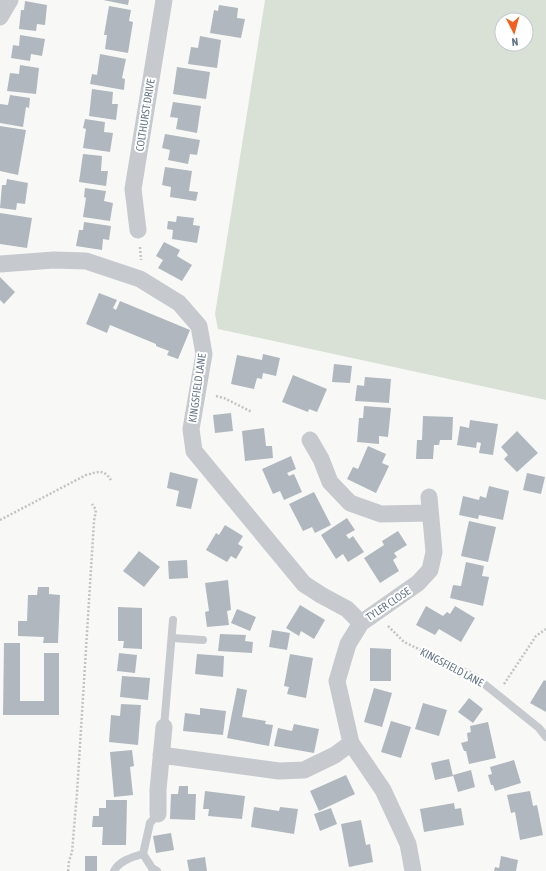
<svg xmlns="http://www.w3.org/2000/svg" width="546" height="871" font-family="'Asap Condensed',sans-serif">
  <rect width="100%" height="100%" fill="#f8f9f6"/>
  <path fill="#d9e1d7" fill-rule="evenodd" d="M265,0H546V400L218,329L215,314ZM502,20H526V44H502Z"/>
  <path fill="#b0b7be" d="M103,0H129L128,5Z
    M25,1L47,5L45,25L37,24L36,31L19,29L21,10H24Z
    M219,5L238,8L237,18L245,19L241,38L210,33L214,10L218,11Z
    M109,6L131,10L129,21L133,22L128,53L105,49L107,35H104Z
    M20,35L45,39L42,56L31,54L30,61L11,58L13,45L19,46Z
    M200,36L221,40L217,68L188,64L191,47L198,48Z
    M100,54L126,59L122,78L125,79L124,90L90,84L92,74L97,75Z
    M20,65L39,68L36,94L7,91L10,73L19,74Z
    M177,67L210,72L206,99L173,94Z
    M92,89L113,92L112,104H118L116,120L89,116Z
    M10,95L30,98L29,108L26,107L23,127L0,123V104L8,105Z
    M173,102L201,106L197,133L176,129L178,118L170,117Z
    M85,119L105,122L104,132L113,133L110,152L83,148L86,129L83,128Z
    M0,126L26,130L18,175L0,171Z
    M165,134L200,140L197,155L190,154L188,164L168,160L170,150L162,148Z
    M83,154L102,156L101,171H108L106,186L79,182Z
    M165,167L192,171L189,191L198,192L196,201L170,197L171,187L162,185Z
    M7,179L28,183L25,204L17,203L16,210L0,208L2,185H6Z
    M85,188L106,191L104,201L113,203L110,221L83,217L86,198L84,197Z
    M0,213L32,218L27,248L0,244Z
    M177,216L194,218L193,225L200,226L197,243L172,239L173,230L167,229L168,221L176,222Z
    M84,222L111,226L109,240L103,239L102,250L76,246L79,230H83Z
    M164,242L180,250L177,256L192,265L182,281L158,268L163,260L156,256Z
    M0,277L15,292L4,304L0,300Z
    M99,293L117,300L113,308L116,310L120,301L190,330L178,359L167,355L169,351L156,346V344L110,325L107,333L86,324Z
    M263,354L280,358L276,376L263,373L262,379L257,378L254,389L231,384L237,355L262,360Z
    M334,364L352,366L350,383L332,382Z
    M293,375L327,389L317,412L309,409L308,412L282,402Z
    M365,377L391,379L389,403L355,401L357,385L364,386Z
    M364,406L391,408L388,437L379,436V444L357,442L359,418H363Z
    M231,413L233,431L215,433L213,415Z
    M423,416L453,417L452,440H440L439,445H434L433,459H416L417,440H422Z
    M470,420L498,424L493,455L479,453L481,443L477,442L476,448L457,445L460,426L469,428Z
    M264,428L266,446H272L273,458L245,461L242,431Z
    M517,431L538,453L517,472L504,459L508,455L501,447Z
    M368,446L386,454L382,463L389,466L376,493L347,479L353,467L358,469Z
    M291,456L296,469L287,473L289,476L294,474L302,492L284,500L280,491L273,494L262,469Z
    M170,472L198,479L191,509L176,506L179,491L167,488Z
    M527,473L545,477L541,494L523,490Z
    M489,486L509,491L503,520L479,515L478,519L459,515L463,496L479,500L480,496L486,498Z
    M314,492L331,525L315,533L312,527L303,531L289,504Z
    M347,518L355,530L346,535L349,539L353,536L364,552L348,562L343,554L336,559L321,535Z
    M469,521L496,527L488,562L461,556Z
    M225,525L243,536L238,544L243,547L236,559L231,556L227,562L206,550L216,533L219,535Z
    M398,531L407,545L394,553L397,557L393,560L399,571L380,583L364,558L384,545L382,541Z
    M139,551L160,567L144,587L123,571Z
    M187,560L188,578L169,579L168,561Z
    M466,562L484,566L482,576L489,577L483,606L450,598L453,585L461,586Z
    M228,580L231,610L227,611L229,625L207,627L205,612L209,611L205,583Z
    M38,587H49V594L60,595L58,643H43L44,637L18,636V621H27L28,595H37Z
    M300,605L325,620L314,639L301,631L299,636L286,628Z
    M426,606L443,616L447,612L450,614L455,606L475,618L461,642L439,629L435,635L416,625Z
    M118,607L142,608V649L123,648L124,641H118Z
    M237,609L256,617L250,631L231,623Z
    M272,630L290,633L287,650L269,647Z
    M220,634L246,635L245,641L253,642L252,653L218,651Z
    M4,643H20V701H44V653H59V715H3Z
    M370,648L391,649V681H370Z
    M119,653L137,655L135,673L117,671Z
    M197,654L224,656L223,677L195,674Z
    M290,654L313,658L306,698L287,694L289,687L284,686Z
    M122,676L150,678L148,700L120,697Z
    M544,680L546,681V712L530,703Z
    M237,688L247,690L242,717L266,721L265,724L273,725L269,746L227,738Z
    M374,688L392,693L382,727L364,722Z
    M469,698L483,709L473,723L458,712Z
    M423,703L447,710L439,736L415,729Z
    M121,704L141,705L138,745L109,742L111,715L120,716Z
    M200,708L226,711L223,735L183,731L185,713L200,715Z
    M391,721L411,727L401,758L381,752Z
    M488,722L496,758L469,764L466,751H464L461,743L468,741L467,733L471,732L470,726Z
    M294,724L319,729L314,753L274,746L278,728L292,731Z
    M132,750L134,766L130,767L133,795L114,797L110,752Z
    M449,759L453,776L435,780L431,763Z
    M514,760L521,783L495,791L493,785H491L488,775L492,774L490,767Z
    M471,770L475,787L458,792L453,775Z
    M346,775L355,794L319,811L310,791Z
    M179,786H188V794H196L195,820L170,819L171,794H178Z
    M205,791L245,796L242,819L208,816L209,809H203Z
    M530,791L533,806L537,805L543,835L520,840L515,812L511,813L507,795Z
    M106,800H127L126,845H102L103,827H92L93,816H99V808H106Z
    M454,803L455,809L461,808L464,825L424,832L420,809Z
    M254,807L279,811L280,807L298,809L294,834L251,827Z
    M331,808L337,824L320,831L314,814Z
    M361,820L366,845L370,844L373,862L349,867L341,824Z
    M171,833L174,850L156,853L153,836Z
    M85,856H97V871H85Z
    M501,856L518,860L516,871H494L495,867L499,868Z
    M205,857L207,871H189L187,860Z"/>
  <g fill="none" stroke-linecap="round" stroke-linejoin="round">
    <path stroke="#c2c3c6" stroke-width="2.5" stroke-dasharray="2 2" stroke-linecap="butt" d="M140,247L141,260
      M216,396L224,398L252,412
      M0,520L86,475C98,472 103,468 111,480
      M388,626L404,642L442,660
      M504,684L536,636L546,629
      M68,871L69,861L72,852L77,793L94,521L96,510L92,504"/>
    <path stroke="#c6c9ce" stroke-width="8" d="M172,638L203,640
      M453,666L478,679L539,728L546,737
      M164,727L173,620
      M114,871C119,861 132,857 143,854
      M157,871L152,868L143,854L150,823L158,814"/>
    <path stroke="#c6c9ce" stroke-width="17" d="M0,17L10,0
      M138,230L133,189L164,0
      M0,264L54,260L86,261L140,279L179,303L199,326L204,354L191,429L194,451L304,584L321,595L347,609L361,623
      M310,440L321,459L330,482L350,503L381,514L430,513
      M161,755L279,771L304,770L335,755L351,743
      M158,814V790L164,727
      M413,871L408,844L383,790L351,743L337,681L348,644L361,623L418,583L430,570L434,552L429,497"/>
  </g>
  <g text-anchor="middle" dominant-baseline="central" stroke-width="4" stroke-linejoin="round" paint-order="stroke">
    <g font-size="11" fill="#667689" stroke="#fff">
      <text transform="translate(145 115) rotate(-81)">COLTHURST DRIVE</text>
      <text transform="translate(197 388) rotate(-82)">KINGSFIELD LANE</text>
      <text transform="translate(388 604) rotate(-34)">TYLER CLOSE</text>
      <text transform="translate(452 667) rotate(28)">KINGSFIELD LANE</text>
    </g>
  </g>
  <g transform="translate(514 32) rotate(174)"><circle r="19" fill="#ffffff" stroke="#c2c8d0"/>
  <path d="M0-3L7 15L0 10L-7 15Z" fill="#ee6121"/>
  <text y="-6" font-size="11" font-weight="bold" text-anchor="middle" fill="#667689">N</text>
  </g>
</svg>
